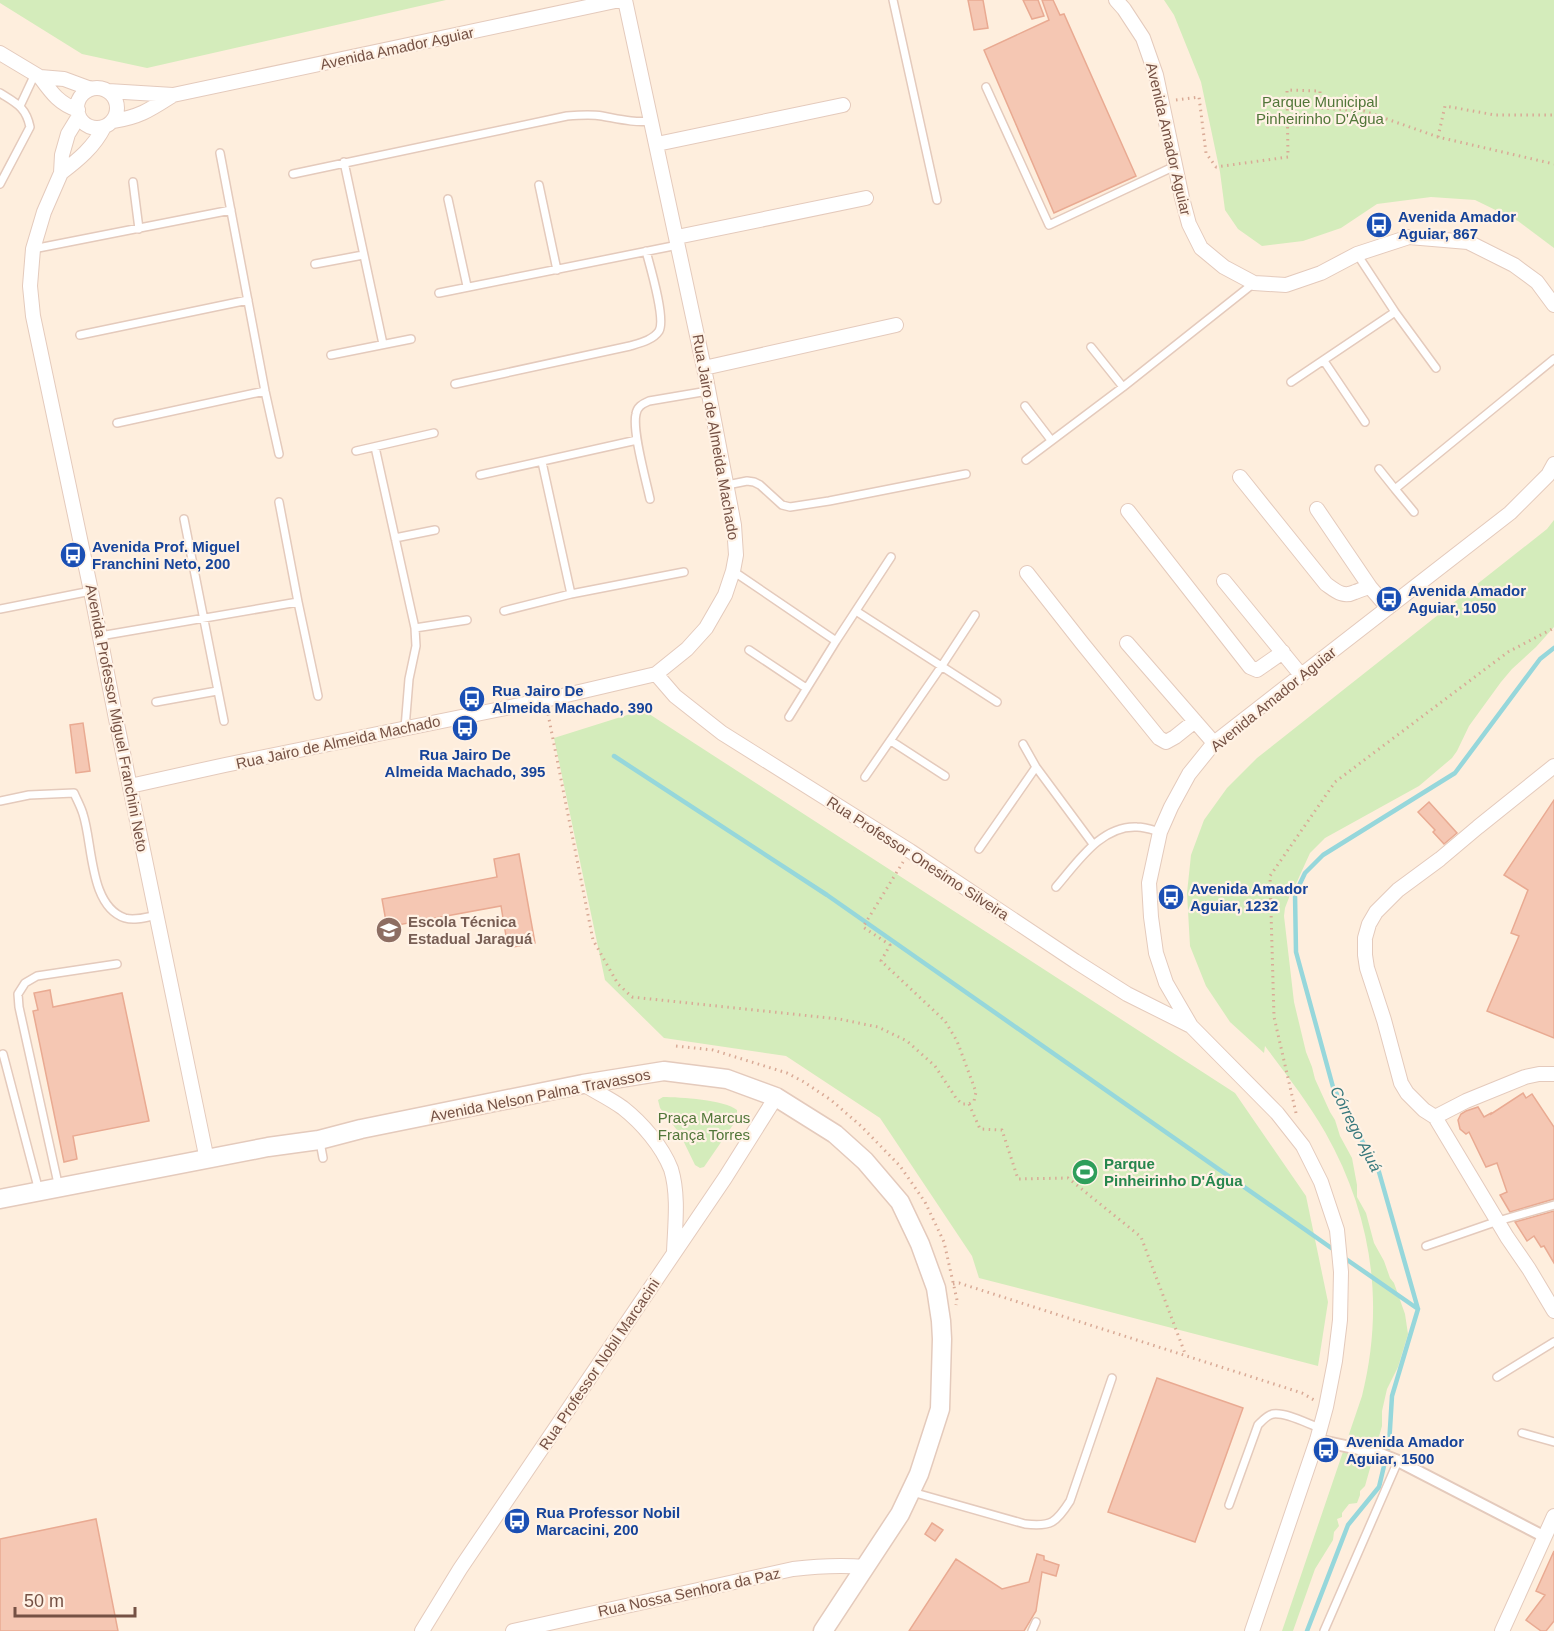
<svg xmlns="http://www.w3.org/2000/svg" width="1554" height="1631" font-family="Helvetica,sans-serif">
  <rect width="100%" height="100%" fill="#feeedd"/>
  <path fill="#d4ecbb" d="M0,0H446L147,68L82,54L0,3Z
    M1164,0H1554V248L1518,221L1475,200L1431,197L1377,204L1341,228L1303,241L1262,246L1238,229L1225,210L1220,172L1201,82L1174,15Z
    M1554,520V627L1536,647L1512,669L1501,682L1469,726L1457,751L1452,758L1419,786L1325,838L1310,853L1295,886L1286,885L1285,891L1290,895L1285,908L1284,916L1294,1002L1306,1052L1312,1067L1315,1079L1330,1112L1335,1120L1340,1136L1352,1158L1357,1185V1197L1366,1213L1374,1243L1384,1261L1390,1278L1394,1283L1405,1314L1408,1334L1398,1367L1387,1389L1382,1411V1426L1365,1486L1360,1491V1495L1357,1503L1349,1504L1342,1513V1517L1337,1519L1339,1526L1334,1532L1333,1540L1315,1569L1293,1631H1282L1362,1396C1385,1304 1372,1215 1325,1132C1308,1102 1286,1074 1265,1046L1264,1053L1230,1022L1206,986L1190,946L1187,893L1191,855L1204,820L1227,788L1257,758L1547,529Z
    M643,710L1235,1093L1306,1196L1328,1302L1318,1366L979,1278L972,1256L880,1118L786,1056L664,1038L605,980L554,738Z
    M663,1097C680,1097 725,1100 737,1110V1119L704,1167L700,1168L695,1165L680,1134L660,1108L658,1100Z"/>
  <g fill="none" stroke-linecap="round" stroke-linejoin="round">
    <path stroke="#96d7db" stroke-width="4.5" d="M614,756L827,895L1337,1252
      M1343,1257L1418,1309
      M1307,1631L1348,1525L1379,1487L1389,1445L1392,1396L1418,1309L1379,1172L1333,1087L1296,952L1295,894L1305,873L1323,855L1455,773L1540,659L1554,648"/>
  </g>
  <path fill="#f5c7b3" stroke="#e9aa92" stroke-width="1.5" d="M968,0H983L988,28L974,30Z
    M1023,0H1038L1044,16L1032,19Z
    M1042,0H1053L1060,15L1064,14L1136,176L1054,213L984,50L1049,20Z
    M83,723L90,771L76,773L70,725Z
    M1554,800V1038L1487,1011L1519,936L1511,933L1528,890L1504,875Z
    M1429,802L1457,833L1444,844L1433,832L1435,830L1418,812Z
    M519,854L535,943L508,948L501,906L387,927L382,899L497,877L494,859Z
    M50,990L53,1007L122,993L149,1121L73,1136L77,1159L64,1162L33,1011L38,1010L34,993Z
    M1523,1093L1526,1098L1532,1094L1554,1127V1199L1510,1212L1500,1195L1507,1192L1497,1163L1486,1167L1469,1132L1466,1134L1460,1129L1458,1120L1461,1114L1466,1111L1478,1107L1484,1117L1491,1113V1114Z
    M1554,1211V1263L1544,1246L1541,1247L1534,1236L1527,1241L1515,1222Z
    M1157,1378L1243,1408L1195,1542L1108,1512Z
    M96,1519L118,1631H0V1539Z
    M932,1523L943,1530L935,1541L925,1534Z
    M1554,1551V1621L1546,1631H1541L1526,1620L1545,1595L1536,1591Z
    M1037,1554L1044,1556V1560L1059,1565L1056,1576L1042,1572L1036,1611L1024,1631H909L956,1559L1002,1589L1029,1582Z"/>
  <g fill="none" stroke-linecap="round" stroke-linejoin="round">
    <defs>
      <path id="service" d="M893,0L937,200
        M986,87L1049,225L1175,166
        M0,93C16,103 26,107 30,127L0,184
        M20,106L35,74
        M220,153L265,391L279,454
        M344,162L383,344
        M293,174L567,116C579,115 591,114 602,116C619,119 634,123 652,121
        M133,182L139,229
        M539,185L557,270
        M448,199L467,286
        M33,249L231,210
        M1357,254L1395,312L1436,368
        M315,264L363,255
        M439,293L678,245
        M80,335L248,300
        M1091,347L1123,387
        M331,355L411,339
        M1324,361L1365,422
        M1291,382L1395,312
        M455,384L630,346C640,343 653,340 659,331C666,319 650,266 646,251
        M1025,406L1051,440
        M117,423L265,391
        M375,447L415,628L416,646L409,679L405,728
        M356,451L434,433
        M1026,460L1123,387L1254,283
        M542,462L571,594L684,572
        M1379,469L1395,489
        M480,475L637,440
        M727,485L747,481L754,482L760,485L782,505L790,507L829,501L966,474
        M650,499C646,480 632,431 636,414C637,407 642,404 649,401L708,391
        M279,502L298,602L318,696
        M1414,512L1395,489L1554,359
        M184,519L224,721
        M395,538L435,530
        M733,571L836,641
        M0,609L91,591
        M504,611L571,594
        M856,611L997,702
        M415,628L467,620
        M100,636L298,602
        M749,650L806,688
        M156,702L217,691
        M789,717L836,641L891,557
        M891,741L945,776
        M1023,744L1036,767L1093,844
        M865,777L941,667L975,615
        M0,801L29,795L74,793C77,800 81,807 83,814C93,844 89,906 125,918C135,921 147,917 157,915
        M979,849L1036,767
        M1056,887C1077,863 1101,825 1137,827C1145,827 1153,830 1160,832
        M3,1054L39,1191
        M320,1142L323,1158
        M59,1188L19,1007L18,994L25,983L37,976L117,964
        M1426,1246L1498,1221L1554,1205
        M1497,1377L1554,1342
        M1522,1433L1554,1442
        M912,1492L1025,1524C1051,1527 1056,1523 1070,1501L1112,1378
        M1229,1505L1258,1425C1262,1421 1267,1415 1273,1414C1286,1412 1308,1424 1320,1428
        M1032,1631L1036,1622
        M1324,1631L1398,1461"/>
      <path id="pedestrian" d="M1317,1440L1378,1453L1398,1461L1545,1537"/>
      <path id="minor" d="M1116,0L1124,9L1143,38L1156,75L1182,198L1189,224L1201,248L1224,267L1254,283L1286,285L1321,273L1357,254L1409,237L1468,242L1514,265L1537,282L1554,305
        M0,53L40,77L64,79L91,89
        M40,77C51,92 59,104 78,110
        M77 108a20 20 0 1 1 40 0a20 20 0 1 1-40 0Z
        M108,91L173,95L620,0
        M79,116L68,134L62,155L61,173L44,212L33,249L30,286L33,316L91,591L116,719L207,1160
        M113,121C140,117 151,109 173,95
        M657,144L843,105
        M61,173C78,160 94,147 104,127
        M677,237L866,198
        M704,368L896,325
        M1240,477L1326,584C1336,591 1343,598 1355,592C1361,590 1364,588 1370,587L1388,608
        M1317,509L1370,587
        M1128,511L1250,667L1257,670L1283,652
        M1027,573L1082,643L1159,738L1166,742L1175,737L1195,721
        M1224,581L1301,675
        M1127,643L1214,743
        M656,674L675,696L722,733L910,851L1075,961L1127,994L1191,1026
        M1554,766L1478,827L1440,859L1398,890L1376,912L1369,924L1365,938V955L1367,968L1384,1020L1401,1083L1407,1093L1424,1110L1435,1117L1507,1237L1529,1269L1554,1311
        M130,786L225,765L545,700L656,674L687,649L706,628L725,595L733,571L736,555L734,525L704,368L625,0
        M583,1084C596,1092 611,1099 623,1108C642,1123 662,1146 671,1169C679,1195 675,1226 674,1252
        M1435,1117L1466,1101L1525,1077L1539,1074H1554
        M422,1631L460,1569L725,1178L776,1097
        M513,1631L793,1569C818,1566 841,1565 866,1567
        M1252,1631L1317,1440L1326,1407L1335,1361L1340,1320L1341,1272L1337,1230L1321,1182L1303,1146L1277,1113L1191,1026L1166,983L1156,953L1151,917L1149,883L1160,832L1171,807L1189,774L1214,743L1510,513L1548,475L1554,464
        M1502,1631L1554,1516"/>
      <path id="tertiary" d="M0,1199L268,1147L319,1140L361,1129L583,1084L664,1071L727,1079L776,1097L835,1134L865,1161L900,1202L920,1244L936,1288L941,1321L942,1339L940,1409L919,1474L900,1514L823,1631"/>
    </defs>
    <use href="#service" stroke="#e4cabc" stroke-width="10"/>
    <use href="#pedestrian" stroke="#e4cabc" stroke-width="14"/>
    <use href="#minor" stroke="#e4cabc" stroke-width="16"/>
    <use href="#tertiary" stroke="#e4cabc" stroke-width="21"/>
    <path stroke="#d9aa96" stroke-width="3" stroke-dasharray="1.5 4.5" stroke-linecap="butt" d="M1176,100L1199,97L1206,153L1216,167L1288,157L1287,90L1320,91V108L1364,111L1438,137L1554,164
      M1438,137L1445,106L1495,115H1554
      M548,714L593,940L618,984L632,997L839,1019L878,1027L907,1041L935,1066L956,1098L962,1104H969L974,1101L976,1092L957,1041L945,1021L881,961L890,945L863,927L903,862
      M676,1046L713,1050L787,1073L804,1082L831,1100L861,1126L900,1166L925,1202L944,1242L957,1300L956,1305
      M969,1104L980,1129L1002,1130L1018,1179L1068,1178L1141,1237L1186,1356
      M1296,1113L1274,1017L1270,876L1335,782L1508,652L1554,628
      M953,1284L959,1283L1302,1393L1314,1400"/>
    <use href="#service" stroke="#fff" stroke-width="7"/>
    <use href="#pedestrian" stroke="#fff" stroke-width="10"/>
    <use href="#minor" stroke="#fff" stroke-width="14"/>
    <use href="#tertiary" stroke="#fff" stroke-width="18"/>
  </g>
  <defs>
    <symbol id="bus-disc" viewBox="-11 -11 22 22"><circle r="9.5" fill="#1a4fb4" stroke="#fff2e5"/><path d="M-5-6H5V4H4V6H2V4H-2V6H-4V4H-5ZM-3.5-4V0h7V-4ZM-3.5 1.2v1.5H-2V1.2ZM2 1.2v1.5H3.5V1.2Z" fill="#fff"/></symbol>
    <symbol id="university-disc" viewBox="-11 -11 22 22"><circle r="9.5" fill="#8d6e63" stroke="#fff2e5"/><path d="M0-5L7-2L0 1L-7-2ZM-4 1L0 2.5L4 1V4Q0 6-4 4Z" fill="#fff"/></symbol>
    <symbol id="stadium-disc" viewBox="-11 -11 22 22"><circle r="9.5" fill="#2e9e5b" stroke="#fff2e5"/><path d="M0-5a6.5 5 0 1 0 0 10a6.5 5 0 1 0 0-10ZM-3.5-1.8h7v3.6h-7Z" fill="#fff"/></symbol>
  </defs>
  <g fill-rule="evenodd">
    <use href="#bus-disc" x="1364" y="210" width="30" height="30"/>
    <use href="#bus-disc" x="58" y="540" width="30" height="30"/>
    <use href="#bus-disc" x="1374" y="584" width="30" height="30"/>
    <use href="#bus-disc" x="457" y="684" width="30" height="30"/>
    <use href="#bus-disc" x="450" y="713" width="30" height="30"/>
    <use href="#bus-disc" x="1156" y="882" width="30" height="30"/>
    <use href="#university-disc" x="374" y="915" width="30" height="30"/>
    <use href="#stadium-disc" x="1070" y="1157" width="30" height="30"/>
    <use href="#bus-disc" x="1311" y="1435" width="30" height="30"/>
    <use href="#bus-disc" x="502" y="1506" width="30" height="30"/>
  </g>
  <g text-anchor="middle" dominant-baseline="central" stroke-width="4.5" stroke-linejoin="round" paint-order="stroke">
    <g font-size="15" fill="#755144" stroke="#fff2e5">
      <text transform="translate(397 48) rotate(-12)">Avenida Amador Aguiar</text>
      <text transform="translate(1169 139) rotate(77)">Avenida Amador Aguiar</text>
      <text transform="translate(716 437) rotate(80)">Rua Jairo de Almeida Machado</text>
      <text transform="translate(1273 699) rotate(-39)">Avenida Amador Aguiar</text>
      <text transform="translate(117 718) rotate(79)">Avenida Professor Miguel Franchini Neto</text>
      <text transform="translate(338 742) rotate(-12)">Rua Jairo de Almeida Machado</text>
      <text transform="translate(918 858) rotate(33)">Rua Professor Onesimo Silveira</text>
      <text transform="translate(540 1095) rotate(-11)">Avenida Nelson Palma Travassos</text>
      <text transform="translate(599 1364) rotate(-56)">Rua Professor Nobil Marcacini</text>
      <text transform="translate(689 1592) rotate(-12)">Rua Nossa Senhora da Paz</text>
    </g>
    <g font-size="15" fill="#517639" stroke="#fff2e5">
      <text x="1320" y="101">Parque Municipal<tspan x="1320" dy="17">Pinheirinho D'Água</tspan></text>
      <text x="704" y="1117">Praça Marcus<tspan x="704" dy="17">França Torres</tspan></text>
    </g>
    <g font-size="15" font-weight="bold" fill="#164399" stroke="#fff2e5" text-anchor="start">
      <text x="1398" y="216">Avenida Amador<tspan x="1398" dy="17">Aguiar, 867</tspan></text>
      <text x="92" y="546">Avenida Prof. Miguel<tspan x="92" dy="17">Franchini Neto, 200</tspan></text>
      <text x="1408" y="590">Avenida Amador<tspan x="1408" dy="17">Aguiar, 1050</tspan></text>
      <text x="492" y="690">Rua Jairo De<tspan x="492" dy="17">Almeida Machado, 390</tspan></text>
      <text x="465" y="754" text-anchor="middle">Rua Jairo De<tspan x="465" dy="17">Almeida Machado, 395</tspan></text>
      <text x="1190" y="888">Avenida Amador<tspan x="1190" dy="17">Aguiar, 1232</tspan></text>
      <text x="1346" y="1441">Avenida Amador<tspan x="1346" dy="17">Aguiar, 1500</tspan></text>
      <text x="536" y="1512">Rua Professor Nobil<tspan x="536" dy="17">Marcacini, 200</tspan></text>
    </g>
    <g font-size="15" font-weight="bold" fill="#785e54" stroke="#fff2e5" text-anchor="start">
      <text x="408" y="921">Escola Técnica<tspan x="408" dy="17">Estadual Jaraguá</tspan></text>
    </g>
    <g font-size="15" font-weight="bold" fill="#27864d" stroke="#fff2e5" text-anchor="start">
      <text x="1104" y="1163">Parque<tspan x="1104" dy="17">Pinheirinho D'Água</tspan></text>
    </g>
    <g font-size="16" font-style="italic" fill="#37787c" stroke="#fff2e5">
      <text transform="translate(1356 1129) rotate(63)">Córrego Ajuá</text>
    </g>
  </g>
  <path d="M15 1607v9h120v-9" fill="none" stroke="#755144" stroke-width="3"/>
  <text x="24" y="1607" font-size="18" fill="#755144" stroke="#fff2e5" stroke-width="4.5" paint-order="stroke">50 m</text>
</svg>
